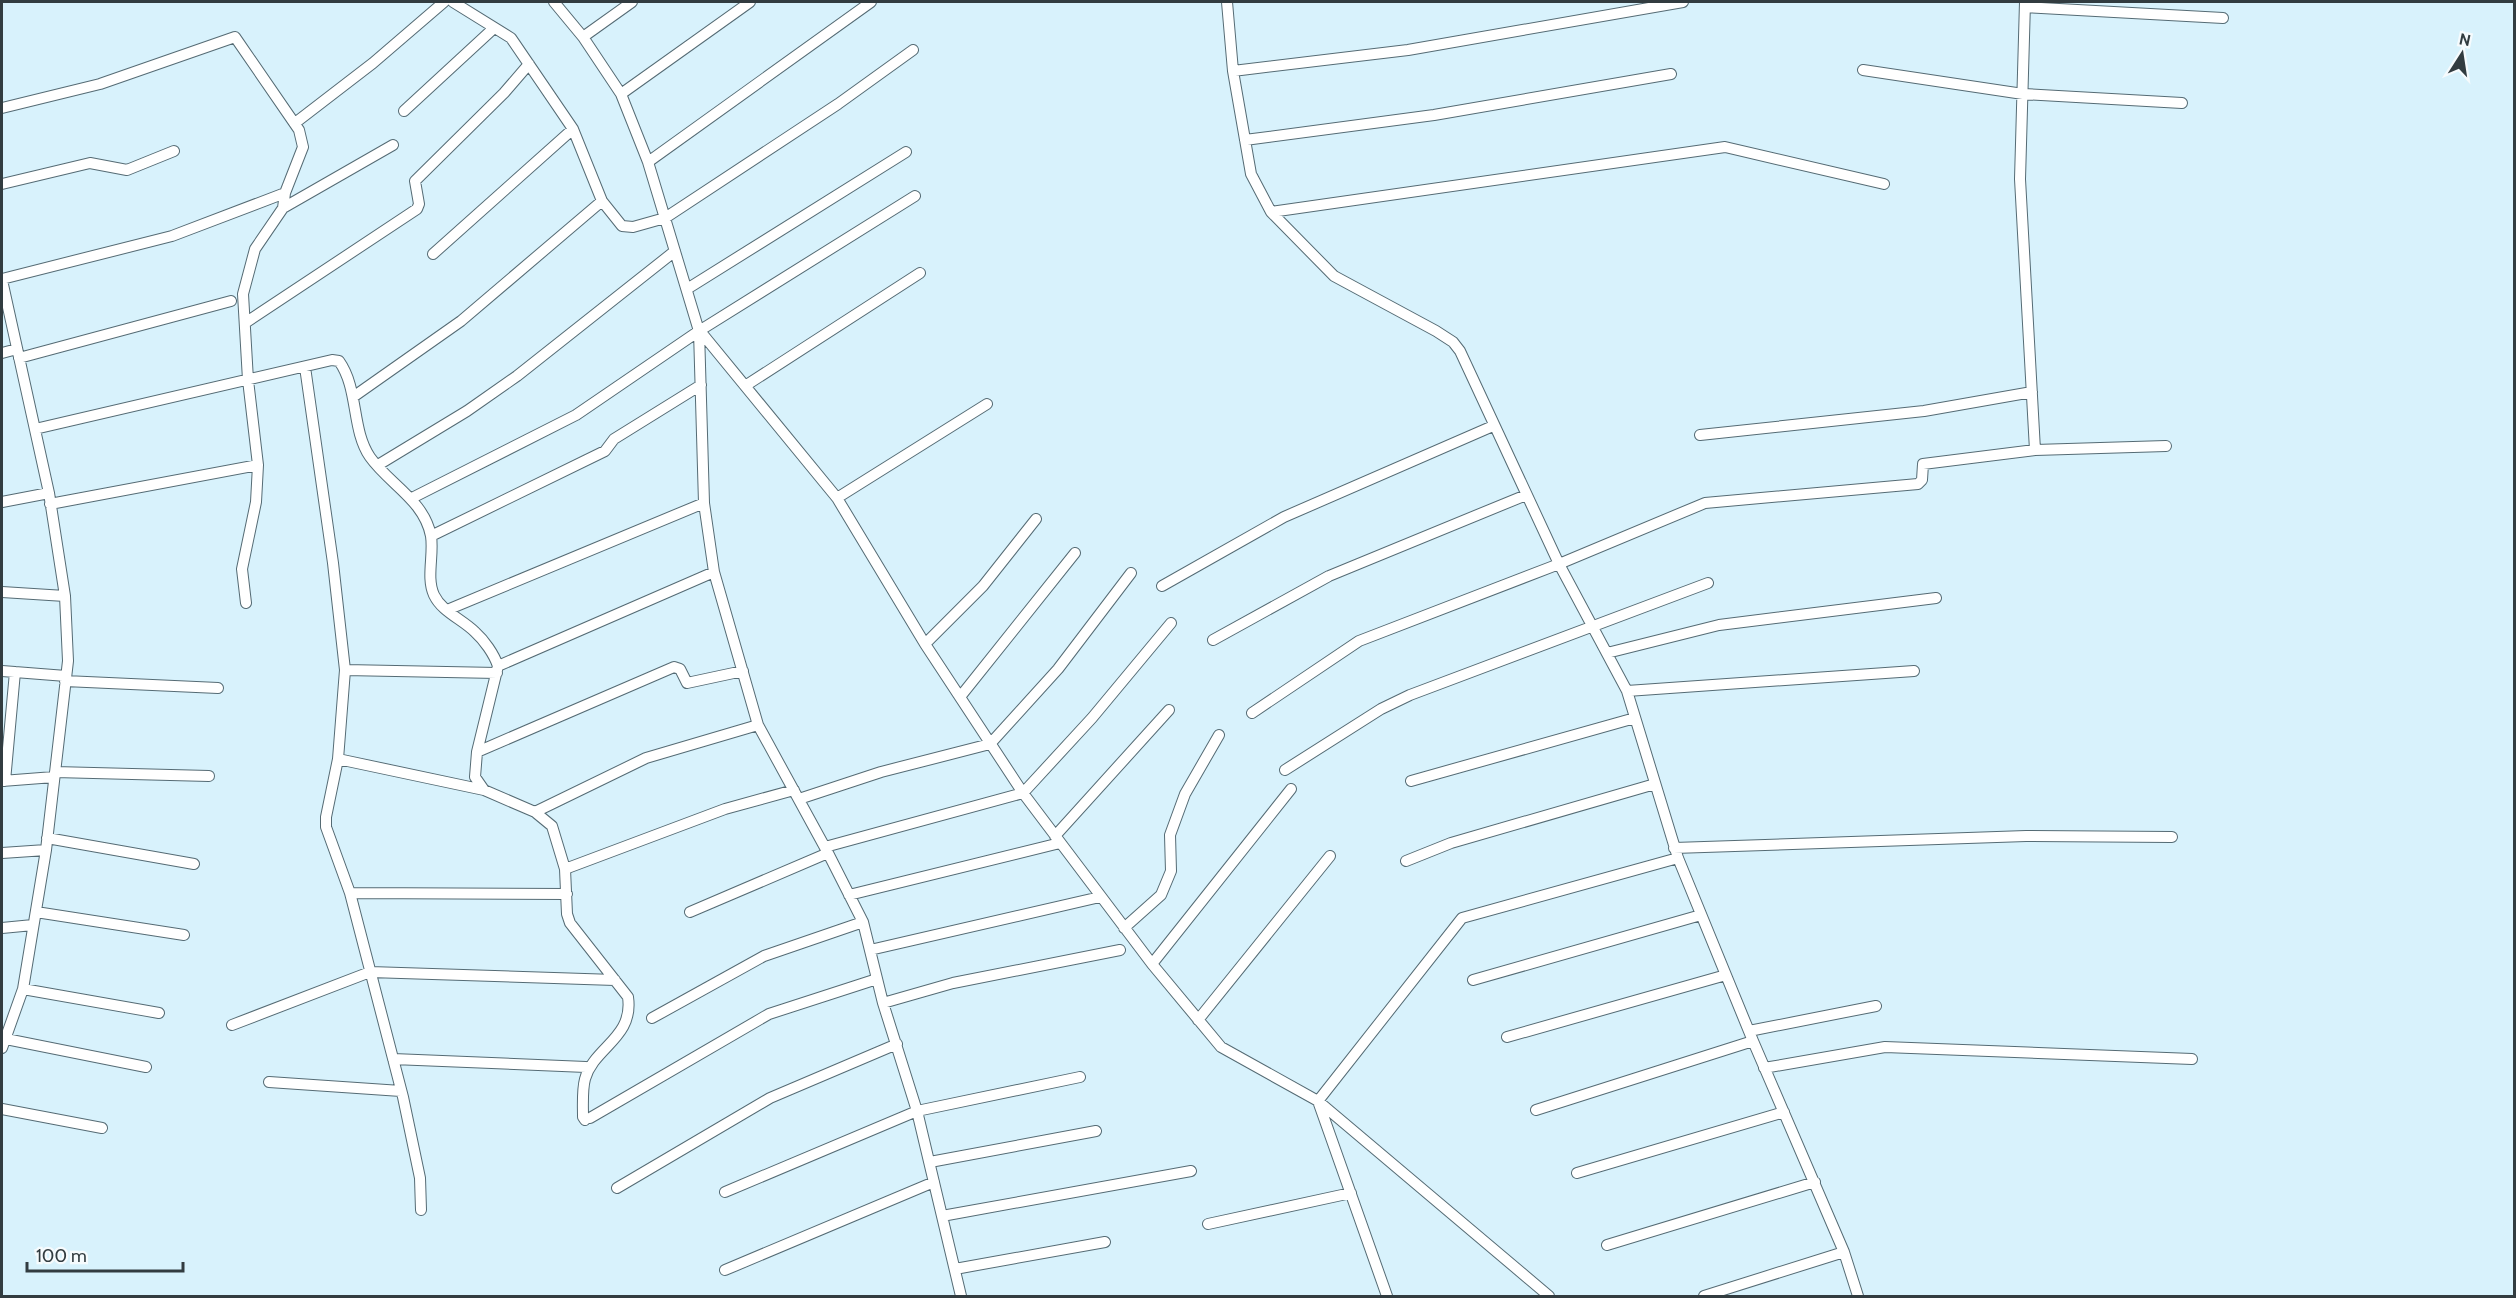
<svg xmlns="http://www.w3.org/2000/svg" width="2516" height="1298" font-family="Cabin,sans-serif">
  <rect width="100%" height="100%" fill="#d8f2fc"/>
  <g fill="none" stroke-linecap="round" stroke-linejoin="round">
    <defs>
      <path id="minor" d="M453,2L511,38L573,129L602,201L622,226L633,227L665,218L838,104L913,50
        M554,2L583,37L621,94L648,162L699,331L704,503L714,572L758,725L828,853L863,922L883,1003L917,1111L961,1296
        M1227,2L1233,71L1251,174L1271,212L1334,276L1436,331L1453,342L1460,351L1559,564L1627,691L1678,858L1753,1041L1844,1252L1858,1296
        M2025,2L2020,179L2035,450
        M2025,7L2223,18
        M583,37L632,2
        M1863,70L2023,94L2182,103
        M1233,71L1408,50L1683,2
        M621,94L750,2
        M2,108L100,84L235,37L299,130L303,147L285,193L283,208L255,249L243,294L248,380L258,465L256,502L242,569L246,603
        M404,111L494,28
        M295,123L373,63L444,2
        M1245,140L1434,115L1671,74
        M648,162L871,2
        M2,184L90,163L127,170L174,151
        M283,208L393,145
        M1271,212L1725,147L1884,184
        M433,254L573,129
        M2,279L172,236L285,193
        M2,280L49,493L65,596L68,661L46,850L23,989L2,1048
        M687,289L906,152
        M245,323L417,209L419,204L415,181L504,93L529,64
        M700,331L837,498L925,644L1023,793L1152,964L1221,1047L1318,1101L1549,1296
        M2,353L17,349
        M19,358L231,301
        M305,367L333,563L345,670L338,759L326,817V827L350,893L403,1097L420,1178L421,1210
        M745,386L920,273
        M353,397L461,321L602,201
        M35,429L332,360L339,361C359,389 351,429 370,457C389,484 424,500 431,536C434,555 426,578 434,595C442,612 462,619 475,632C484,640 494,654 498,666L477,752L475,777L484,790L535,812L552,826L565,869L567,914L570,923L628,997C634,1038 594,1047 585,1079C582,1090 583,1105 583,1117L585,1120
        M1700,435L1924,411L2032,392
        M378,465L467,411L517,376L675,251
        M412,498L576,415L699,331L915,196
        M837,498L987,404
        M2,502L49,493
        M50,504L258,465
        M431,536L605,451L614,439L701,385
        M1162,586L1284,517L1493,426
        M2,592L65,596
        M447,610L704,503
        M1213,640L1329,576L1526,495
        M925,644L983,586L1036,519
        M1607,653L1719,625L1936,598
        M498,666L714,572
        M345,670L497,673
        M2,671L66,676
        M65,681L218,688
        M1627,691L1914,671
        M960,697L1075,553
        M1252,713L1359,641L1559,564L1705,503L1918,484L1922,480L1923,464L2035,450L2166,446
        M477,752L674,667L680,669L687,683L743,671
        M338,759L484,790
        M1285,770L1381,709L1410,695L1708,583
        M55,772L209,776
        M2,781L54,777
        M5,781L15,672
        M1411,781L1635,718
        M799,799L881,772L990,744L1058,669L1131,573
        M535,812L646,758L758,725
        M1055,836L1169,710
        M47,838L194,864
        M825,847L1023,793L1092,718L1171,623
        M1674,848L2026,836L2172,837
        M2,853L46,850
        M1406,861L1451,843L1655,784
        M565,869L725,809L794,790
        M350,893L567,894
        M849,895L1060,843
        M36,912L184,935
        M690,912L828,853
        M2,928L33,925
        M1124,928L1161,895L1171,871L1170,835L1185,794L1219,735
        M870,950L1100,897
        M1152,964L1291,789
        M1473,980L1701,915
        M23,989L159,1013
        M883,1003L953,983L1120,950
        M652,1018L764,956L863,922
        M1198,1020L1330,856
        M232,1025L370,972L615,980
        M1749,1031L1876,1006
        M1507,1037L1726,975
        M6,1039L146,1067
        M393,1059L586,1067
        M1764,1068L1885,1047L2192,1059
        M269,1082L401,1091
        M2,1109L102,1128
        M1536,1110L1753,1041
        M590,1118L769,1014L877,979
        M930,1162L1096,1131
        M1577,1173L1784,1112
        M617,1188L770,1098L897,1044
        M725,1192L917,1111L1080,1077
        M942,1216L1191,1171
        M1208,1224L1351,1193
        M1607,1245L1815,1182
        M955,1269L1105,1242
        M725,1270L934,1182
        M1387,1296L1318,1101L1462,918L1678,858
        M1704,1296L1844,1252"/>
    </defs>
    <use href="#minor" stroke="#556b74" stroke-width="12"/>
    <use href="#minor" stroke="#fff" stroke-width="10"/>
  </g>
  <rect width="2516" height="1298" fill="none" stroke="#323c40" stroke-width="6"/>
  <g transform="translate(2462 54) rotate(12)" stroke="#f6fbfd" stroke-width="4.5" paint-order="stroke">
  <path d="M0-4.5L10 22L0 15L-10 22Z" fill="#323c40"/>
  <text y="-9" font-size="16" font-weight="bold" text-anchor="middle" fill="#323c40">N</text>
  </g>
  <path d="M27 1262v9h156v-9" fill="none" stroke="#323c40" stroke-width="3"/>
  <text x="36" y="1262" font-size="18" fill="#323c40" stroke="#f6fbfd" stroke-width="4.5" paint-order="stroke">100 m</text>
</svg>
